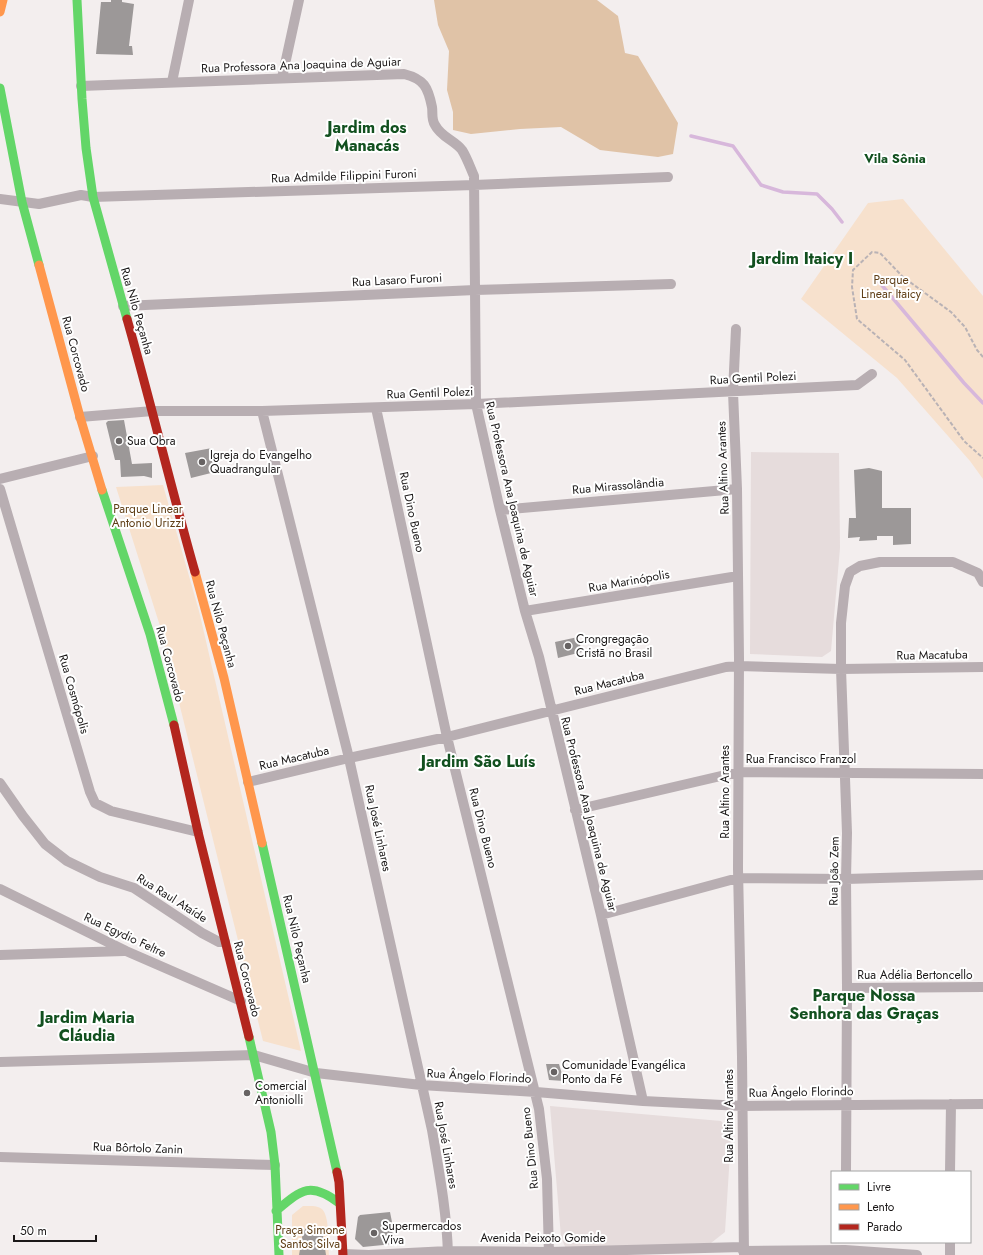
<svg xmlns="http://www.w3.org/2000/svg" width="983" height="1255" font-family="Jost,sans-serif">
  <rect width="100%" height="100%" fill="#f3eeee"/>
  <path fill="#e6dcdc" d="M751,452L839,453L840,548L831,651L822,657L750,654Z
    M550,1106L721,1121L728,1130L731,1138L725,1232L711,1243L566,1249L561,1237Z"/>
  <path fill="#f7e1cd" d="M903,199L983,296V479L970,461L897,378L801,299L868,203Z
    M163,485L199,611L301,1051L263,1041L160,626L116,487Z
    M303,1206C309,1206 317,1205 322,1209C330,1217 328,1244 329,1255H292V1215Z"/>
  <path fill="#e0c3a7" d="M434,0H597L618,16L625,53L638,56L678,123L673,154L658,157L600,150L561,127L520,129L471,134L453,130V112L447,90L449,51L438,25Z"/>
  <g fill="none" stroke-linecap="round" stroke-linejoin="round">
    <path stroke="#d7b7db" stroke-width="3.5" d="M691,136L733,146L761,185L783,192L817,194L832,209L842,222
      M875,277L964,383L983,403"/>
  </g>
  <path fill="#9c9898" d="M111,0H122V2L134,4L129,46H132L133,55L96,54L101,2H111Z
    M124,420L132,464L152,463V478L144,476L121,477L120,460H115L106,423L108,421Z
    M212,448L219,471L191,478L185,453Z
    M869,468L882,471V508H911V544L893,545V536H877V540L859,541L860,537L848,538L849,518H856L854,470Z
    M578,637L582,652L558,658L555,642Z
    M546,1064H559L564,1081L549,1080Z
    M390,1212L392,1222L393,1244L363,1247L355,1239L358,1217L360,1215Z
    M314,1226L322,1229L326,1255H299L303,1232L306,1228Z"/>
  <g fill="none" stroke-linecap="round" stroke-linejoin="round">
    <path stroke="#b9b2b5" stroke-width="2" stroke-dasharray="4 2" stroke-linecap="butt" d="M983,357L977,350L965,327L951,312L903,277L880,253L872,252L853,270L852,287L857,319L905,360L964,441L983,458"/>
    <path stroke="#b8aeb2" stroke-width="10" d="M282,78L299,0
      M172,82L189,0
      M81,86L404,74C424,79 428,87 432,107C433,113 431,119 435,125C441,137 454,140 462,150C467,158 470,167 474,176L476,404L500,510L525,611L539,657L601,915L643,1101
      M0,199L39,204L81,195L93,197L474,185L668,177
      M123,306L475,290L671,284
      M736,329L733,392L737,489L739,658L738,869L742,1057L744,1255
      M376,408L447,737L539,1109L547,1179L549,1255
      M262,411L348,754L432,1130C439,1171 447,1213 448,1255
      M80,417L153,411H262L476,404L857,385L872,374
      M0,479L93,456
      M0,489L90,792L95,803L111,811L198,832
      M500,510L737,489
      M525,611L738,576
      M248,782L349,758L447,737L726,667L739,666L841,669L983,667
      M0,783L23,816L45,844L67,861L100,877L134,888L202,933L219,942H225
      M575,810L738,772L983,774
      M0,889L126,951L241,1001
      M601,915L738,878L846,879L983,875
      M0,955L124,951
      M847,988L983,987
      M0,1062L254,1055L316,1073L421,1085L536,1092L643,1101L742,1106L983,1104
      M0,1157L275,1165
      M846,1172L847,988L846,879L847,833L841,669V623L845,586L850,572L860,566L880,562H953L978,573L983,582
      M950,1172L951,1104
      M743,1251L845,1250L917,1255
      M343,1254L369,1255L448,1251L549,1252L743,1247
      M950,1255V1242"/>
    <path stroke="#63d668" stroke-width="9" d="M77,0L82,99L86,148L93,197L127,319
      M0,88L22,202L39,265
      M102,490L150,634L174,725
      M262,843L337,1172
      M249,1037L271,1132L275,1165L279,1255
      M276,1211C301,1190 310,1181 339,1203"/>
    <path stroke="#ff974d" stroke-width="9" d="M0,12L3,0
      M39,265L80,417L102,490
      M195,572L224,678L262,843"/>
    <path stroke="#b3261e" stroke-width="9" d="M127,319C151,403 171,488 195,572
      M174,725L198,832L249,1037
      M337,1172L339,1182L343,1255"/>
  </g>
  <g fill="#676363" stroke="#fff" stroke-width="1.5">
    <circle cx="119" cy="441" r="4"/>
    <circle cx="202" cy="462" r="4"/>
    <circle cx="568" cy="646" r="4"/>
    <circle cx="554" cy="1072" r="4"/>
    <circle cx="247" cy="1093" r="4"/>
    <circle cx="374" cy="1233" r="4"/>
  </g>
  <g text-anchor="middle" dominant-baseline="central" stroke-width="4" stroke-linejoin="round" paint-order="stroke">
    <g font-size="12" fill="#1b1818" stroke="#fff">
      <text transform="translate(301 65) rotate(-2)">Rua Professora Ana Joaquina de Aguiar</text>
      <text transform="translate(344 176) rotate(-2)">Rua Admilde Filippini Furoni</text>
      <text transform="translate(397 280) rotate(-3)">Rua Lasaro Furoni</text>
      <text transform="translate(137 311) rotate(74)">Rua Nilo Peçanha</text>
      <text transform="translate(76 354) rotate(75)">Rua Corcovado</text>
      <text transform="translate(753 378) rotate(-3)">Rua Gentil Polezi</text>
      <text transform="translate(430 393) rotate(-2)">Rua Gentil Polezi</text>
      <text transform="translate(723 468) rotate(-92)">Rua Altino Arantes</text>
      <text transform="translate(618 486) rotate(-5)">Rua Mirassolândia</text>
      <text transform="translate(512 499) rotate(77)">Rua Professora Ana Joaquina de Aguiar</text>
      <text transform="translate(412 512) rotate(78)">Rua Dino Bueno</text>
      <text transform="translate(629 581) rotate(-10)">Rua Marinópolis</text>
      <text transform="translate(221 624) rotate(75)">Rua Nilo Peçanha</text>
      <text transform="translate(932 655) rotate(-1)">Rua Macatuba</text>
      <text transform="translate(170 664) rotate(75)">Rua Corcovado</text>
      <text transform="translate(609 683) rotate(-14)">Rua Macatuba</text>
      <text transform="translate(74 694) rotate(74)">Rua Cosmópolis</text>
      <text transform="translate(294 758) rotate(-13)">Rua Macatuba</text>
      <text x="801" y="759">Rua Francisco Franzol</text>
      <text transform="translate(725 792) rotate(-90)">Rua Altino Arantes</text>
      <text transform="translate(589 814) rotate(76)">Rua Professora Ana Joaquina de Aguiar</text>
      <text transform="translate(378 828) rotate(78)">Rua José Linhares</text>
      <text transform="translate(483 828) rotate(76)">Rua Dino Bueno</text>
      <text transform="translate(834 871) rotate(-89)">Rua João Zem</text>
      <text transform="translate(172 898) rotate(32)">Rua Raul Ataíde</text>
      <text transform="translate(125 935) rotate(25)">Rua Egydio Feltre</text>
      <text transform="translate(297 939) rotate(77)">Rua Nilo Peçanha</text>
      <text x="915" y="975">Rua Adélia Bertoncello</text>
      <text transform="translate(247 979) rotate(76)">Rua Corcovado</text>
      <text transform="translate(479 1076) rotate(3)">Rua Ângelo Florindo</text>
      <text transform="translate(801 1092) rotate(-1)">Rua Ângelo Florindo</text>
      <text transform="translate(729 1116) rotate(-90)">Rua Altino Arantes</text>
      <text transform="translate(446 1145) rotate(80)">Rua José Linhares</text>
      <text transform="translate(138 1148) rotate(2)">Rua Bôrtolo Zanin</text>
      <text transform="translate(530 1148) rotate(-96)">Rua Dino Bueno</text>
      <text x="543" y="1238">Avenida Peixoto Gomide</text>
    </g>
    <g font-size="12" fill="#5f3e16" stroke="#fff">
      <text x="891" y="280">Parque<tspan x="891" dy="14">Linear Itaicy</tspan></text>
      <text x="148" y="509">Parque Linear<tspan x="148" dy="14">Antonio Urizzi</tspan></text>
      <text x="310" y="1230">Praça Simone<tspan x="310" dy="14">Santos Silva</tspan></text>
    </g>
    <g font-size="12" fill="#1b1818" stroke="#fff" text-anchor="start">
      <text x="127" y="441">Sua Obra</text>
      <text x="210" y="455">Igreja do Evangelho<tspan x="210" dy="14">Quadrangular</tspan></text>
      <text x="576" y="639">Crongregação<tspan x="576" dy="14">Cristã no Brasil</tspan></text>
      <text x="562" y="1065">Comunidade Evangélica<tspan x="562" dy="14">Ponto da Fé</tspan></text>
      <text x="255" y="1086">Comercial<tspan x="255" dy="14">Antoniolli</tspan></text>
      <text x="382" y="1226">Supermercados<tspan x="382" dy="14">Viva</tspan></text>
    </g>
    <g font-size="13" font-weight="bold" fill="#12501f" stroke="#fff">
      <text x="895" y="158">Vila Sônia</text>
    </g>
    <g font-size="16" font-weight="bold" fill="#12501f" stroke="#fff">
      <text x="367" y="127">Jardim dos<tspan x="367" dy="18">Manacás</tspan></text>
      <text x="802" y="258">Jardim Itaicy I</text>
      <text x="478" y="761">Jardim São Luís</text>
      <text x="864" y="995">Parque Nossa<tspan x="864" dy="18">Senhora das Graças</tspan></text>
      <text x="87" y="1017">Jardim Maria<tspan x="87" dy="18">Cláudia</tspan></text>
    </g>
  </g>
  <rect x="831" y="1171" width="140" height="72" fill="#ffffff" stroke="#a4a3a3"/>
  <rect x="839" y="1184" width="20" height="6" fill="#63d668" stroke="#a4a3a3"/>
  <text x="867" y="1191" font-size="12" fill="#1b1818">Livre</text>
  <rect x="839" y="1204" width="20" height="6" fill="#ff974d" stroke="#a4a3a3"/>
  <text x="867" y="1211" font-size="12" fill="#1b1818">Lento</text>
  <rect x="839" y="1224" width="20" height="6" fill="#b3261e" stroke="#a4a3a3"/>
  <text x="867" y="1231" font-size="12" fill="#1b1818">Parado</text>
  <path d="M14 1235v6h82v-6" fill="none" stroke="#1b1818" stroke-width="2"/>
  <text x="20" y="1235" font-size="12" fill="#1b1818" stroke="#ffffff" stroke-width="3" paint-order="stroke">50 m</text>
</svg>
